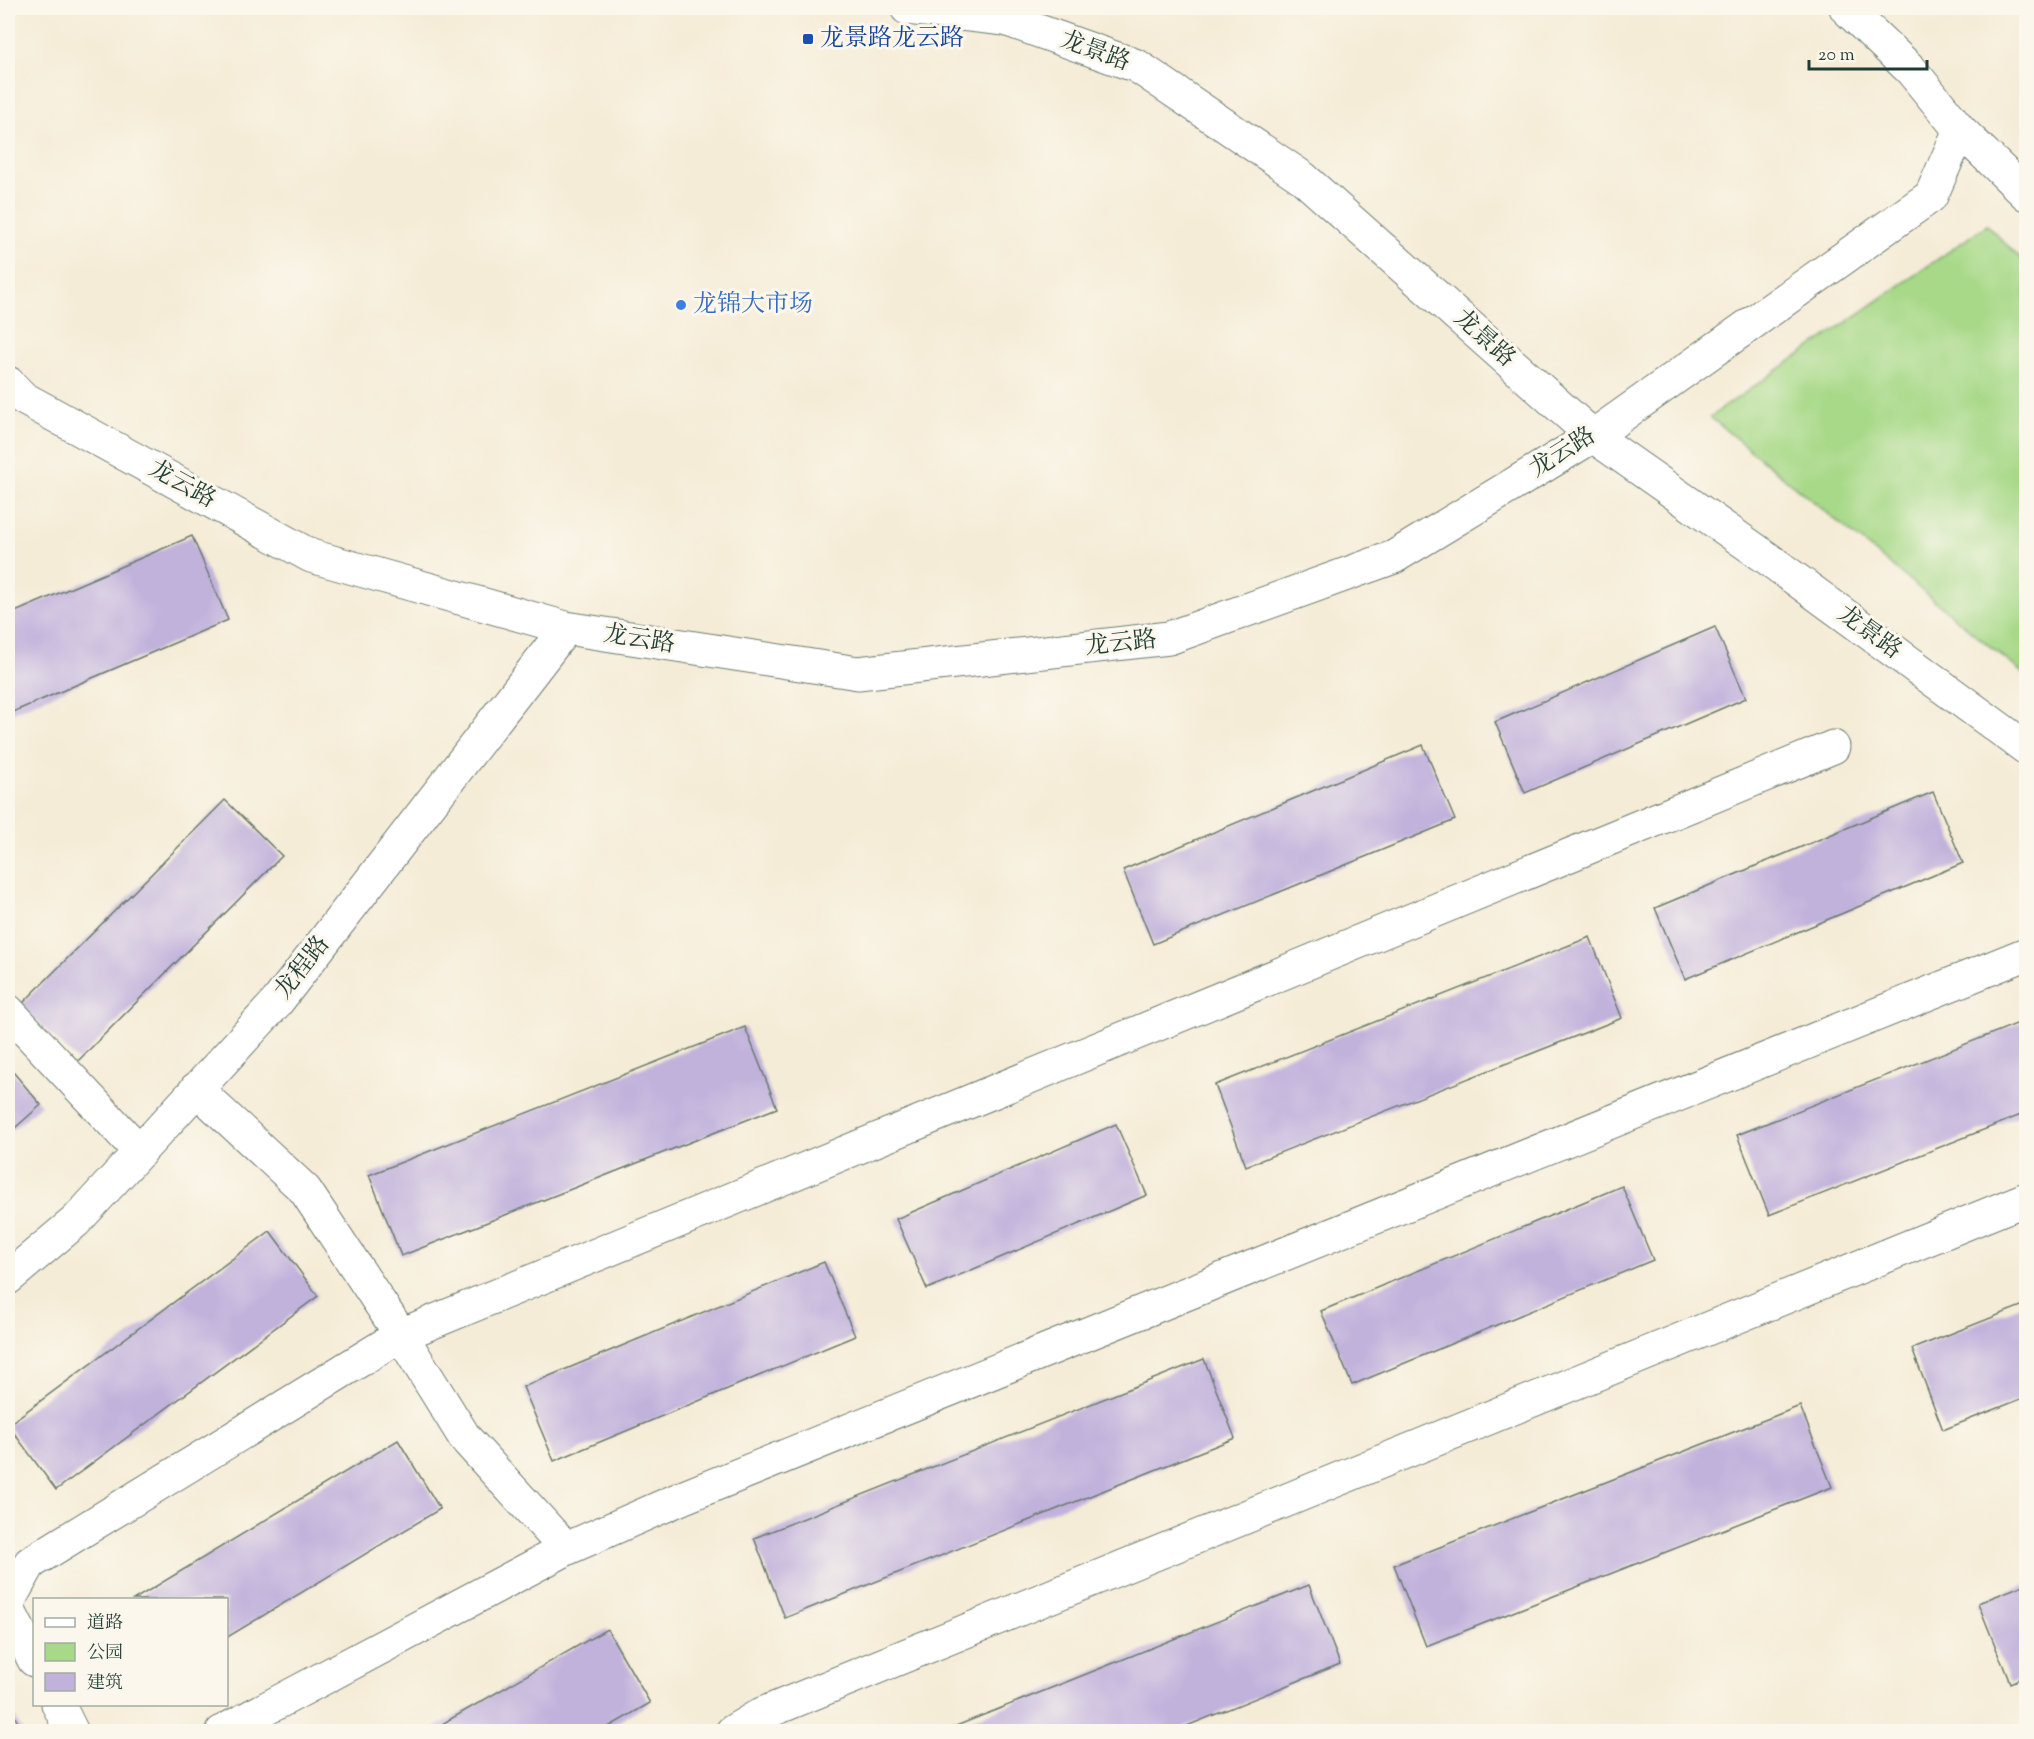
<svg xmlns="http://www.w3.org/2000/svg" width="2034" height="1739" font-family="'Sorts Mill Goudy','Noto Serif SC',serif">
  <rect width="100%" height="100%" fill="#fbf7ec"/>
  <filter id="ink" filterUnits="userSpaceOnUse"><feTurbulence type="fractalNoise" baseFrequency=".0167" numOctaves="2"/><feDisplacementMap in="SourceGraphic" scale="12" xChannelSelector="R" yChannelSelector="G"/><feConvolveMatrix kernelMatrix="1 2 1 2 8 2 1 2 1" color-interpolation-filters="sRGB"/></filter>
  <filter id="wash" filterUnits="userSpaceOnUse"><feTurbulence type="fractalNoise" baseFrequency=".008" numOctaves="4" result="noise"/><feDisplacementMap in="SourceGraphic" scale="24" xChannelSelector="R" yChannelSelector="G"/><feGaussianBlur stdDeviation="1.35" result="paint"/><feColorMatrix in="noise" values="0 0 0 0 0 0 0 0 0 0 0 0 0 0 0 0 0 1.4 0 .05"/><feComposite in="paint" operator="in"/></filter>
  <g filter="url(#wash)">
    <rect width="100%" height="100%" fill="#f5ecd7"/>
    <path fill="#a7d988" stroke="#638b5e" stroke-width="1.5" d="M1987,225L2026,264V676L1710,417Z"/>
    <g id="blocks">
      <path fill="#c1b2dc" d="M192,536L228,620L8,714V615Z
        M1715,627L1746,698L1525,793L1495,722Z
        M1423,745L1455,820L1153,944L1123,870Z
        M1933,792L1963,863L1685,979L1655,908Z
        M225,800L282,856L78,1061L21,1005Z
        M1590,937L1622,1018L1246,1166L1215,1085Z
        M2026,1020V1113L1769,1215L1737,1135Z
        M745,1027L777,1108L401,1256L369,1175Z
        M8,1066L41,1105L8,1134Z
        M1116,1124L1147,1195L927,1289L896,1219Z
        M1622,1186L1653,1260L1352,1385L1321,1311Z
        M270,1231L318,1296L56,1490L8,1425Z
        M824,1262L855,1336L554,1461L523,1387Z
        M2026,1304V1397L1943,1430L1912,1349Z
        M1204,1359L1235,1438L785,1618L754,1538Z
        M1800,1406L1832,1487L1426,1646L1394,1565Z
        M398,1440L440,1509L226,1638V1600H133Z
        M2026,1584V1676L2010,1683L1978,1603Z
        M1309,1585L1340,1664L1172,1732H941Z
        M607,1629L650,1703L600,1732H428Z
        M8,1704L23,1732H8Z"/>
    </g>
  </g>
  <g filter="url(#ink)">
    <use href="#blocks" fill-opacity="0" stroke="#6a7a6d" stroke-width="1.5"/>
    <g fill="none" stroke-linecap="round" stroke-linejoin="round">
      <defs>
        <path id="minor" d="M907,8L1005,19L1137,66L1303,178L1593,436L1767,558L2026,748
          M1960,130L2026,194
          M8,383L23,398L311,556L566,628L858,673L1169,638L1394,557L1593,436L1931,196L1960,130L1911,70L1846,8
          M8,1011L140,1152
          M196,1089L305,1190L401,1335L465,1438L566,1549
          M8,1278L76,1221L277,1002L566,628
          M8,1602L30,1563L401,1335L1833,747
          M8,1609L34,1660
          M58,1704L72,1732
          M222,1732L566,1549L684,1497L2026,954
          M732,1732L762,1714L2026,1199"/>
      </defs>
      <use href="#minor" stroke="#6a7a6d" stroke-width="35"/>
      <use href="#minor" stroke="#fff" stroke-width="33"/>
    </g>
  </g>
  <rect fill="#1a4fb4" stroke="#fbf7ec" stroke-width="2" x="802" y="33" width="12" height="12" rx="3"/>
  <circle fill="#3f7fe0" stroke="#fbf7ec" stroke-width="2" cx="681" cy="305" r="6"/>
  <g text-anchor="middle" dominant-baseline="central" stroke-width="6" stroke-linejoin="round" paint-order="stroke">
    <g font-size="24" fill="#164399" stroke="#fbf7ec" text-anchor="start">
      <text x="820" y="39">龙景路龙云路</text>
    </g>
    <g font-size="24" fill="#1f3d34" stroke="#fbf7ec">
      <text transform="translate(1095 52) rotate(20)">龙景路</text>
      <text transform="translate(1484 339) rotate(42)">龙景路</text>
      <text transform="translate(1563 453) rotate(-32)">龙云路</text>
      <text transform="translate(182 485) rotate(29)">龙云路</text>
      <text transform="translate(1869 633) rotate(36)">龙景路</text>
      <text transform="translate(639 640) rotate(9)">龙云路</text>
      <text transform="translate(1121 644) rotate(-6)">龙云路</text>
      <text transform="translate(303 968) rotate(-52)">龙程路</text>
    </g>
    <g font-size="24" fill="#366cbe" stroke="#fbf7ec" text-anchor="start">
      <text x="693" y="305">龙锦大市场</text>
    </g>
  </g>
  <rect width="2034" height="1739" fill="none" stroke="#fbf7ec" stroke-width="30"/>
  <rect x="33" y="1598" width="195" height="108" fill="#fbf7ec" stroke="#a3ada2" stroke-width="1.5"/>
  <rect x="45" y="1618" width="30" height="9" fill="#ffffff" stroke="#a3ada2" stroke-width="1.5"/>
  <text x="87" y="1628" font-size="18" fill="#1f3d34">道路</text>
  <rect x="45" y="1643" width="30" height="18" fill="#a7d988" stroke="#a3ada2" stroke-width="1.5"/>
  <text x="87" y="1658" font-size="18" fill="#1f3d34">公园</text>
  <rect x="45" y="1673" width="30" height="18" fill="#c1b2dc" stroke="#a3ada2" stroke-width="1.5"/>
  <text x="87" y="1688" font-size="18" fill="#1f3d34">建筑</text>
  <path d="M1809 60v9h118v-9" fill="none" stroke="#1f3d34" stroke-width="3"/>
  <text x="1818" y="60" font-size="18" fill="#1f3d34" stroke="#fbf7ec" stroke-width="4.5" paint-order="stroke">20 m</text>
</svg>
